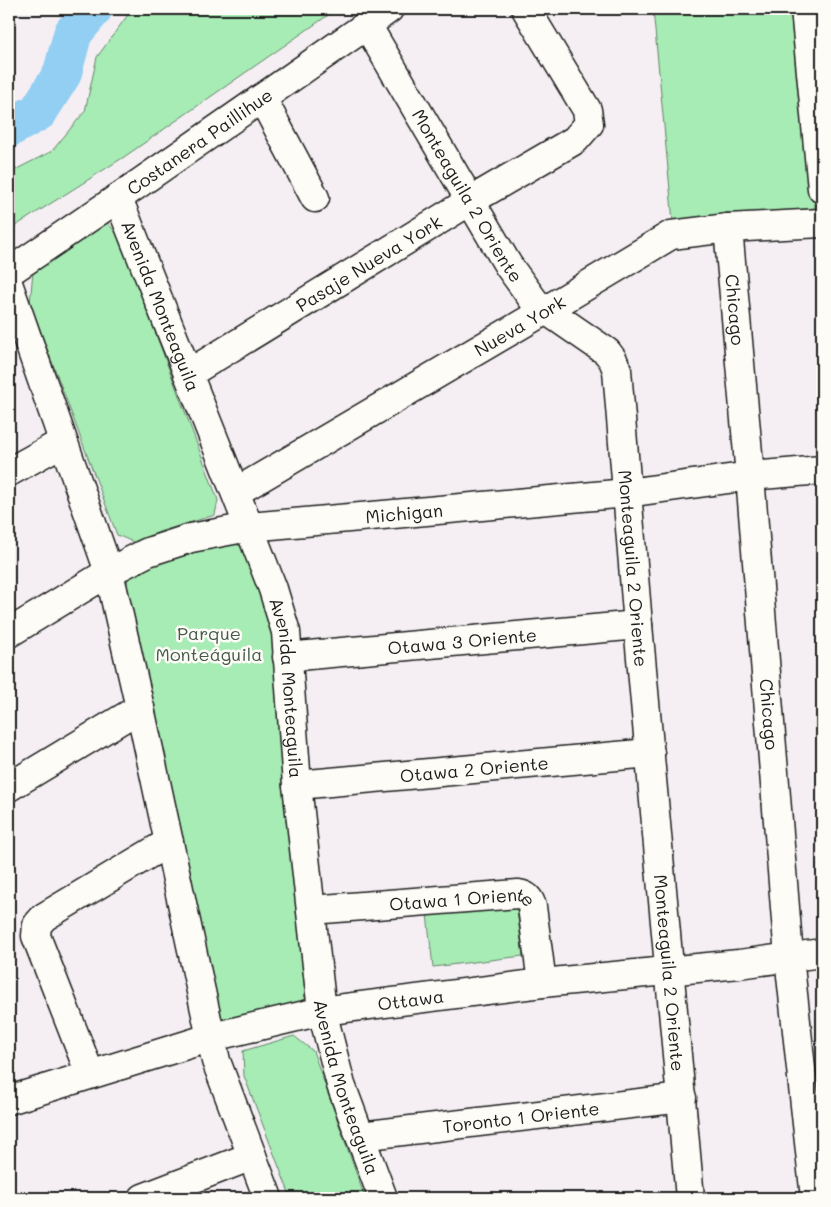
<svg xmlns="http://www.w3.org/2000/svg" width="831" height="1207" font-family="Mali,sans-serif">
  <rect width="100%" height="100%" fill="#f5eff4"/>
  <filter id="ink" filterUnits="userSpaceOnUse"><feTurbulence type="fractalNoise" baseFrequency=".02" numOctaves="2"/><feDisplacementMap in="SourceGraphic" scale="10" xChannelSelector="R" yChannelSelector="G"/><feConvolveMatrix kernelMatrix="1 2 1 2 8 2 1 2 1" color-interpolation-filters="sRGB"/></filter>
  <g filter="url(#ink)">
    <path fill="#a7ebb5" stroke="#628468" d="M135,9H337L124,157L9,230V173L52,151L85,111L97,57L127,16Z
      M653,9H796L815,208L673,222Z
      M107,222L120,238L218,500L215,515L162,531L133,542L117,535L30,303L33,271Z
      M235,544L243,547L277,638L305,994L302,1004L228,1022L219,1015L126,589L128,578L165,556Z
      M516,903L523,956L433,967L427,914Z
      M294,1036L313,1051L365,1198H291L244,1076L243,1051Z"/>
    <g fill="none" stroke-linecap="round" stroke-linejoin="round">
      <path stroke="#92cff3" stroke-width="39" d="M9,128L38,112L62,74L73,33L93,9"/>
      <defs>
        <g id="minor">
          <path d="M805,9L822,189"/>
          <path id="s1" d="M367,25L508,265L537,305L546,310L607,352L613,360L617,370L638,625L690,1198"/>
          <path d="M262,98L315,198"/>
          <path id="s2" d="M118,198L249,527L273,589L286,632L297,785L322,1011L341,1085L383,1198"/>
          <path id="s3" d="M728,228L750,476L789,957L815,1198"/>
          <path id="s4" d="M9,272L118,198L367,25L389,9"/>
          <path d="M9,286L109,572L140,708L216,1061L268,1198"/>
          <path id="s5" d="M188,374L470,201L575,140L589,124L587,110L526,9"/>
          <path d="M9,472L63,442"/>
          <path id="s6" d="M236,492L546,310L671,235L728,228L822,223"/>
          <path id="s7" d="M9,633L109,572L148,552L191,538L249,527L627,493L750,476L822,470"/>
          <path id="s8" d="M287,657L638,625"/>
          <path id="s9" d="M297,785L650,753"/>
          <path d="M9,787L140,708"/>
          <path id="s10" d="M311,910L518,894C526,895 530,899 532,907L542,983"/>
          <path d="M90,1074L36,936L37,925L44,917L169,842"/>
          <path id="s11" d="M9,1100L212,1037L322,1011L542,983L739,964L822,953"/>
          <path id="s12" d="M360,1136L682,1098"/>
          <path d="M143,1198L252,1156"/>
        </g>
      </defs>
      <use href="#minor" stroke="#1c1c1c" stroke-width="31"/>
      <use href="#minor" stroke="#fdfcf7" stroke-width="28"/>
    </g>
  </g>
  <g text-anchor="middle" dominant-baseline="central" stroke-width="5" stroke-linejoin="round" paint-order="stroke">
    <g font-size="18" fill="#1c1c1c" stroke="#fdfcf7">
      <text stroke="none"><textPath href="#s4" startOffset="231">Costanera Paillihue</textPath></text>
      <text stroke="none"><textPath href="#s1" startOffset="198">Monteaguila 2 Oriente</textPath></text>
      <text stroke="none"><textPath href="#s5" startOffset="212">Pasaje Nueva York</textPath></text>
      <text stroke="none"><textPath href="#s2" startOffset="116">Avenida Monteaguila</textPath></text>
      <text stroke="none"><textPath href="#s3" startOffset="82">Chicago</textPath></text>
      <text stroke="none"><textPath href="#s6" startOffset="329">Nueva York</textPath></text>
      <text stroke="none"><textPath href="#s7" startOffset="421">Michigan</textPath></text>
      <text stroke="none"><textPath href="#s1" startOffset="632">Monteaguila 2 Oriente</textPath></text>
      <text stroke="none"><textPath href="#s8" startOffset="176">Otawa 3 Oriente</textPath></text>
      <text stroke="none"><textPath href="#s2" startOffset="521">Avenida Monteaguila</textPath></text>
      <text stroke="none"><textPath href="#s3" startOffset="488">Chicago</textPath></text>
      <text stroke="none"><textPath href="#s9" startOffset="178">Otawa 2 Oriente</textPath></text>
      <text stroke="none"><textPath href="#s10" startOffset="152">Otawa 1 Oriente</textPath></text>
      <text stroke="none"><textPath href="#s1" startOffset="1038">Monteaguila 2 Oriente</textPath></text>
      <text stroke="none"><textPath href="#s11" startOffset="415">Ottawa</textPath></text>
      <text stroke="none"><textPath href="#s2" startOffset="926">Avenida Monteaguila</textPath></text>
      <text stroke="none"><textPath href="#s12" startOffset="162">Toronto 1 Oriente</textPath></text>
    </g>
    <g font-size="18" fill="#465a4a" stroke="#fdfcf7">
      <text x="209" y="633">Parque<tspan x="209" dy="21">Monteáguila</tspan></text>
    </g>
  </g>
  <rect width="831" height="1207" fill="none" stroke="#fdfcf7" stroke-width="30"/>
  <rect x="15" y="15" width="801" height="1177" fill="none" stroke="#1c1c1c" stroke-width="2" filter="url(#ink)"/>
</svg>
